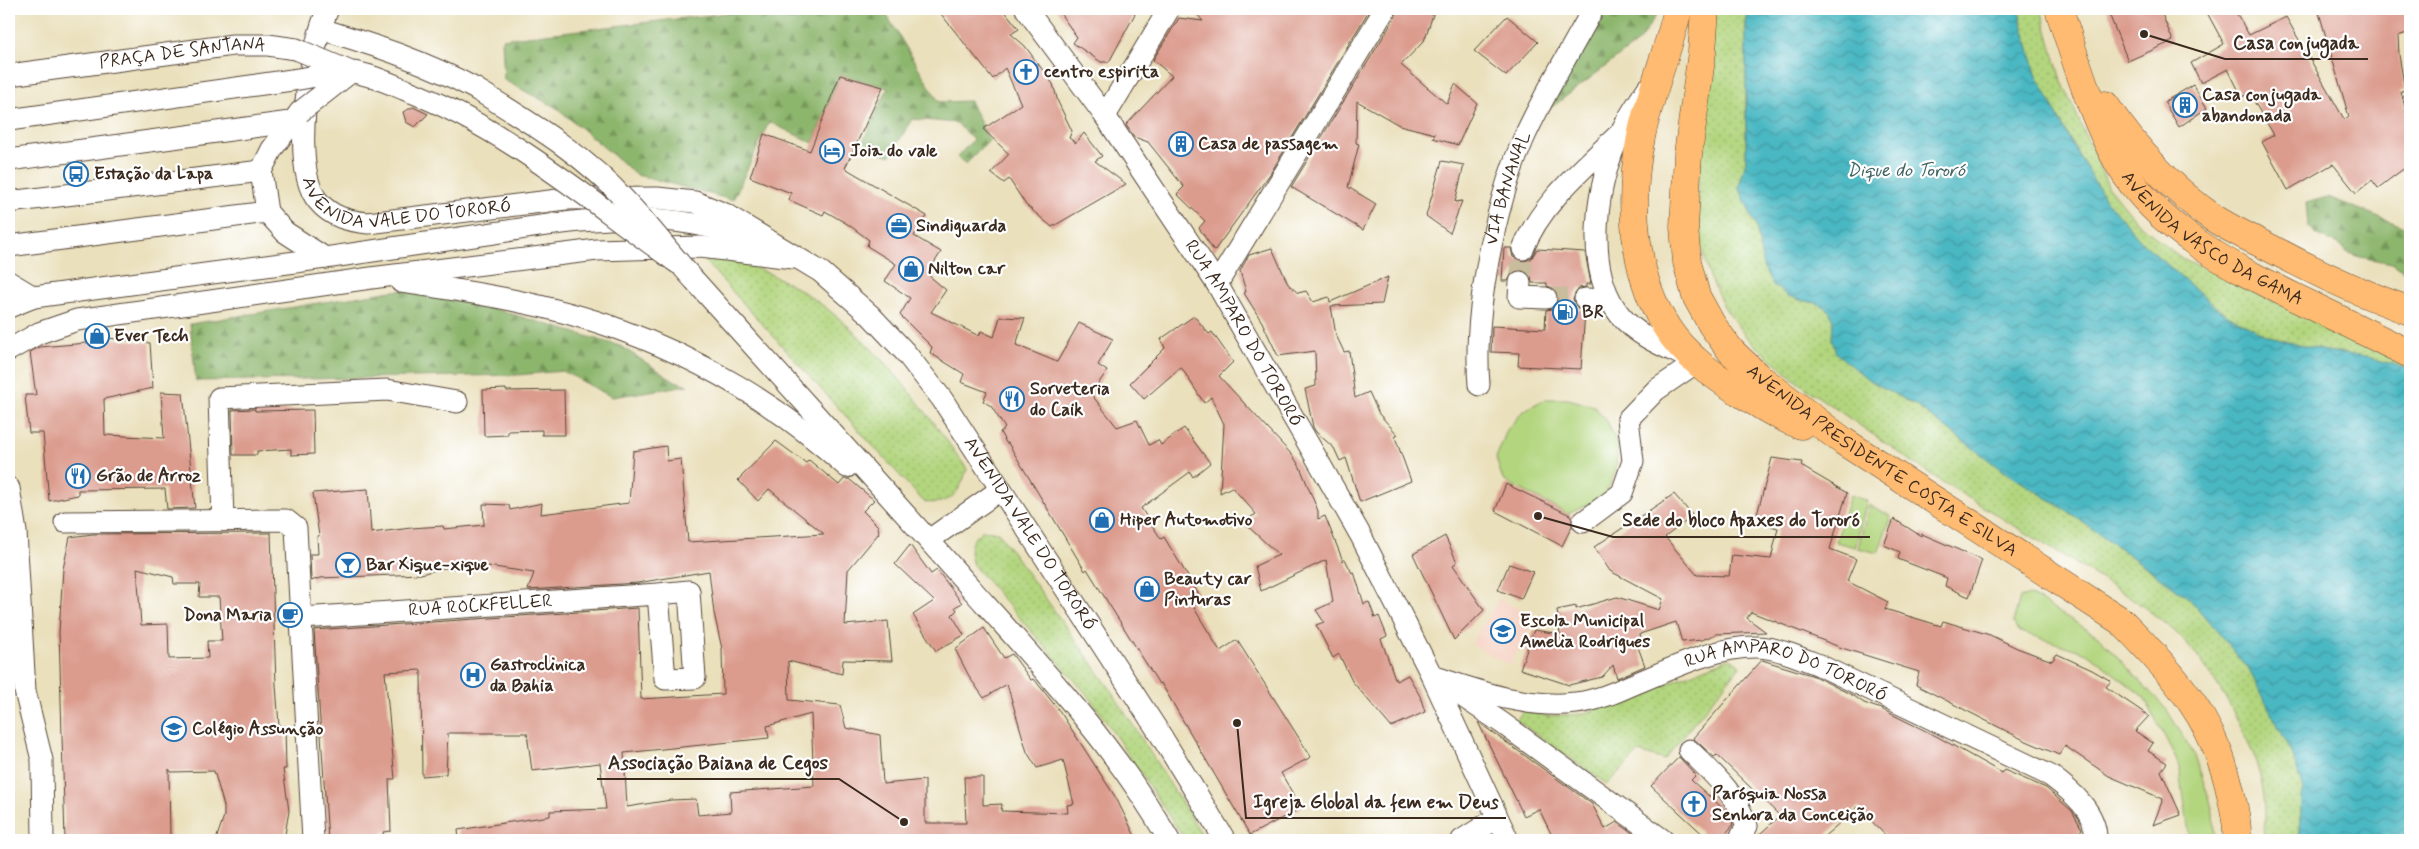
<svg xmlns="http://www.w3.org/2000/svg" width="2419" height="849" font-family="Mynerve,sans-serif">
  <defs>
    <pattern id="forest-firs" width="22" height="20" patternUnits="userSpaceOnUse" patternTransform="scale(1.25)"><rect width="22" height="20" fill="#8db66d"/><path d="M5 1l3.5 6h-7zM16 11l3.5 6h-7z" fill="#749459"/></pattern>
    <pattern id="park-dots" width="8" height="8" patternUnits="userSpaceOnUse" patternTransform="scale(1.25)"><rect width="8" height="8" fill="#b2d57e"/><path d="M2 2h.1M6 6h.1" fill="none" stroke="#9ab76c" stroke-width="1.8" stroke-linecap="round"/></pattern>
    <pattern id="water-waves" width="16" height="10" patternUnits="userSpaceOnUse" patternTransform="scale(1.25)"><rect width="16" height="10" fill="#4ab8c3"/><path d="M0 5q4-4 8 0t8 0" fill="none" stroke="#3f969e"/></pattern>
  </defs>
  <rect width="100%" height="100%" fill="#fff"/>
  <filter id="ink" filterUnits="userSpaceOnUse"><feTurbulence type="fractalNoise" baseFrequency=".02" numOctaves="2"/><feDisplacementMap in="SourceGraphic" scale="10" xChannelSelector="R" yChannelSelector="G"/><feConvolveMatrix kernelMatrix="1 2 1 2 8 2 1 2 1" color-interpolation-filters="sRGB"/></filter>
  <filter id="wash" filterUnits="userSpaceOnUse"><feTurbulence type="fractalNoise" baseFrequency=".0096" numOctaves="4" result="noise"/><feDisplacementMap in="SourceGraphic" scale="20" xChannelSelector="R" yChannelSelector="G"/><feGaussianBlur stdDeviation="1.12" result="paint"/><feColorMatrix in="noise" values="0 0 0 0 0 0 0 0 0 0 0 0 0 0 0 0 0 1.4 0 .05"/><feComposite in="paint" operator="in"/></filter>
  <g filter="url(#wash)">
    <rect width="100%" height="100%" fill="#eae0bc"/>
    <path fill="#f6d2c3" d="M1499,599L1536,618L1509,665L1471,644Z"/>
    <path fill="#b2d57e" stroke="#76804e" d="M1545,399H1568L1594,406L1607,421L1618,446L1615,473L1604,497L1568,514L1503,480L1496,458L1507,430L1523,411Z
      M1850,495L1867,501L1855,547L1836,542Z
      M1869,505L1891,516L1878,553L1858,548Z
      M2030,595L2098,636L2167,710L2195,756L2213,811L2214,840H2190L2179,764L2144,697L2087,653L2018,631L2013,622L2020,598Z"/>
    <path fill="url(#forest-firs)" stroke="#647046" d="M763,9H883L939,102L970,101L989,141L966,164L957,157L973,140L957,123L912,119L890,156L861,146L888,88L840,75L813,143L769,122L733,200L637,175L557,108L504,80L502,39Z
      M1600,9H1660L1639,41L1548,110Z
      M2328,197L2410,229V275L2392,263L2360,257L2347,252L2334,242L2319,236L2308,226L2306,203Z
      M427,289L620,346L675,381L688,385L612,397L563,371L517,375L196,381L190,324L392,291Z"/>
    <path fill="url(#park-dots)" stroke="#76804e" d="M1705,9H1749L1746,23V161L1739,187L1756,226L1763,266L1800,300L1817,303L1829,310L1833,320L1832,340L1869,380L1915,405L2001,469L2069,512L2188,597L2248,668L2293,753L2303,790L2298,840H2263C2265,824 2266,807 2263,791C2256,744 2220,684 2191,648C2174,628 2150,612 2129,596L1933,476L1797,382L1746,337L1724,307L1710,277L1700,243L1698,193Z
      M2018,9H2041L2060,77L2109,188L2138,223L2180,257L2410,366V369L2371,358L2320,350L2266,335L2220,311L2143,243L2104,198L2071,142L2036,74Z
      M702,258C713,259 725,259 736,262C836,288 910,388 967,469C960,492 951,506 924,502Z
      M983,530L998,532L1109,687L1205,840H1185L1091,699L973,565C968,549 969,541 983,530Z
      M1730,658L1740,666L1664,760L1639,752L1607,784L1516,720L1524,711L1547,716L1582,714L1648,691Z"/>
    <path fill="url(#water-waves)" stroke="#427170" d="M1749,9H2018L2036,74L2071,142L2104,198L2143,243L2220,311L2266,335L2320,350L2371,358L2410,369V840H2298L2303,790L2292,753L2248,668L2188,597L2069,512L2001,469L1915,405L1869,380L1836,353L1832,340L1833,320L1829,310L1817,303L1800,300L1786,295L1772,284L1763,266L1756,226L1739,187L1746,161V23Z"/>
    <g id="blocks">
      <path fill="#db9c8e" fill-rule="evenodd" d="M937,9H1003L1019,29L1011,34L1025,46L1053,84L1058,102L1072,131L1069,138L1076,143L1084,133L1102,156L1095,161L1126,184L1052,227L1026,205L1009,179L1004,183L991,173L1009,154L983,129L1021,104L1005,68L993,79Z
        M1057,9H1115L1136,12L1109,62H1101L1073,43L1077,37Z
        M1192,9H1370L1270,174L1214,251L1199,228L1205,221L1177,194L1184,187L1148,142L1134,137L1126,125L1172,76L1153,60L1179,18L1203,21Z
        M1397,9H1435L1424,41L1401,65L1447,104L1455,84L1477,103L1458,145L1433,138L1435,134L1399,125L1357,101L1356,143L1359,144L1348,187L1376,204L1363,230L1291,187L1396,16Z
        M2107,9H2160L2173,41L2128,61Z
        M2205,9H2234L2249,35L2286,17L2344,119L2349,117L2318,9H2410V32L2398,36L2399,55L2405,90L2401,91L2410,129V164L2378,188L2372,180L2356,193L2333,164L2288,190L2262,142L2274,135L2249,93L2242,97L2228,69L2201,83L2191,63L2224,44Z
        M1507,16L1538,42L1506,76L1474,51Z
        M840,75L883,87L845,168L927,216L914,236L941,252L927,274L946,290L931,312L979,336L981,331L994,337L1000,317L1025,318L1016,345L1057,362L1079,323L1113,339L1098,365L1107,371L1091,394L1117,427L1137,420L1149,445L1158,440L1161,445L1184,428L1210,463L1193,477L1190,472L1141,508L1161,539L1164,537L1201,598L1191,603L1220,651L1237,640L1311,757L1281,773L1301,808L1250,835L1161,683L1159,684L1087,569L1085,571L1008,443H1006L1000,432L1005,428L991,406L983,401L987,392L961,382L964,374L930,353L932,347L900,315L910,298L885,281L896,264L867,246L869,240L849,225L825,211L823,215L789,200L791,193L750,177L764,134L810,151Z
        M2193,85L2207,108L2179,127L2164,102Z
        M413,107L428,114L415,127L406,122L403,112Z
        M1442,161L1464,165L1455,202L1462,201L1450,233L1426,216Z
        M1272,248L1288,284L1298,293L1306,291L1313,302L1329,297L1330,302L1388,277L1382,304L1331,306L1336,335L1344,352L1349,351L1355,398L1369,392L1379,414L1398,435L1395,437L1411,481L1360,502L1346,458L1340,461L1334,448L1316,432L1313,427L1305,389L1316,386L1315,351L1278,356L1262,322L1244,293L1246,292L1240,271L1249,255Z
        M1504,248H1511L1513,257L1524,261L1531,259L1537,249L1585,252L1591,284H1586V287L1579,288L1573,299L1578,309L1585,311L1581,369L1518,366L1519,353L1491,352L1492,326L1545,329L1546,310L1552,309L1558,299L1553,288L1547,286V283H1532L1531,276L1521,270L1514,271L1508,281H1502Z
        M1194,316L1209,334L1212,332L1233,362L1219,376L1293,456L1300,467L1318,511V519L1325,516L1343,561L1345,559L1352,573L1354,572L1364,604L1369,602L1375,618L1379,616L1387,636L1381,639L1396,681L1408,675L1420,696L1425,712L1391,727L1352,681L1339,654L1333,658L1316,625L1324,622L1316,610L1333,602L1326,560L1261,591L1255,566L1279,555L1243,522L1256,514L1232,487L1220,493L1224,424L1211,397L1204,403L1181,367L1144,399L1130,383L1165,348L1161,339Z
        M108,328V338L150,343L153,388L104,399L105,435L164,438L161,392L183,393L195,508L167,509L165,489L78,490V495L49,501L43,433H29L25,395H36L30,352L40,347L87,343V331Z
        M506,389V391L564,390L565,435H542V430L508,431V435L484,436L483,390Z
        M255,409V411L313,410L314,454L291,455V449L257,451V455H233L232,410Z
        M776,441L806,463L809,460L839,485L844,479H849L874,500L863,511L878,526L879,533L848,570L845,625L888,621L892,661L843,660L842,674L788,661L789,700L840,705L846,728L880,735L883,784L925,780V823H966L964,777H983V805L1002,804L1001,811L1068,813L1067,805L1074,804L1063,760L1037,768L1027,752L1007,684L984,698L970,678L955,649L984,628L1004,658L1012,654L1031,680L1034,679L1061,713L1116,798L1137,840H459L458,830L550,816V811L606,809L600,763L532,771L527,733H448L446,774L422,776L421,670L385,672L395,779H389L391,831L383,832L384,840H328L314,630L638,608L641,699L723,694L722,649L714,613L709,571L637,583L528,590L534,573L481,565V569L443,568L421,574L320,578L311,581L310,554H318L317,536H319L313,493L368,489L371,533L411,528L443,526L444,529L484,525L483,504L509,505L510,510L542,503L541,514L629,503L633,451L666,446L667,461L681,459L688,542L824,534L769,489L758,501L738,480ZM811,714L814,786L730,792L731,812L698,815L696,799L671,800L627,807L624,753L769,738L767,726Z
        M1772,458L1802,462L1801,466L1847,493L1830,549L1856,559L1847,581L1888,602L1885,609L1941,626L1943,621L1990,635L2017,648L2052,661L2057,654L2092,670L2111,681L2106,687L2149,716L2135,731L2153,743L2148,751L2167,763L2161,771L2181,815L2153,825L2163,799L2109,776L2065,746L2059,755L2024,740L1916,685L1919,672L1842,648L1751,612L1747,618L1766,632L1716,634L1702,640L1682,642L1676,622L1640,634L1642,645L1638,647L1645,666L1617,678L1613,665L1602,677L1569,685L1520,669L1534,630L1560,634L1557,610L1576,606V609L1617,597L1659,610L1663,599L1610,571L1594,547L1674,494L1693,516L1665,537L1697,575L1729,576L1732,555L1771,559L1778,528L1755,522Z
        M1506,484L1572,516V526L1562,546L1495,511Z
        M1894,519L1921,536L1922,534L1982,560L1969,597L1945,586L1947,578L1898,559L1900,552L1884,545Z
        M271,533L276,685L279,726H285L286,769H283L289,811L284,840H216L224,816V806L214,771L171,772L169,769L170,840H65L59,632L63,569L70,537L93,534ZM137,568L173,577L174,584H200L199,597H219L222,641H207L208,658L169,659L168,624L141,625Z
        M1445,536L1457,562L1453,565L1484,610L1454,640L1413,554Z
        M910,545L931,574L937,570L962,603L955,607L957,610L952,615L964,635L936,651L913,615L934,601L895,564Z
        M1509,564L1533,572L1521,599L1498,590Z
        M1762,660L1814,676L1854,696L1864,703L1881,709L1938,737L2002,773L2004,770L2046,788L2072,811L2082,829L2074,840H1890L1858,807L1820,840H1753L1780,816L1717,755L1714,757L1693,738Z
        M1478,722L1592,804L1605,829L1617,822L1642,840H1554L1539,809L1524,816Z
        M1679,757L1696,775L1691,780L1727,812L1731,819L1733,825L1720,840H1709L1651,786Z"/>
    </g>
  </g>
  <g filter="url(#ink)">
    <use href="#blocks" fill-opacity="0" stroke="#554536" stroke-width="1"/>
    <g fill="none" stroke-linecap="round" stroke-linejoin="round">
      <path stroke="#c7bc9c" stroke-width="21" stroke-dasharray="21 11" stroke-linecap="butt" d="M1520,282L1523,249
        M1546,298L1585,299"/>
      <defs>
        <g id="minor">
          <path id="s1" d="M328,9C310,47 289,167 318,201C331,217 348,221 368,223L566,199L657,198L695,202L725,214L821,272L870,315L905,352L942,399L1160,734L1225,840"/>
          <path id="s2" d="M1026,9L1105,116L1217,284L1361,536L1432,676L1508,840"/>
          <path d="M321,29C377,46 424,61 476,89"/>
          <path id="s3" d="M9,75L233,45H268L296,49"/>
          <path d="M1647,89C1638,103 1628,117 1621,132C1596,181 1583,269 1620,315C1637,336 1663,346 1687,357"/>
          <path d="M1105,116L1169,9"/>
          <path d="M9,120L292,80"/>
          <path d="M9,160L290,122"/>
          <path d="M9,202L261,171"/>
          <path d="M267,212L285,232L325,258C381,250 438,241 494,233C583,219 665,206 752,240"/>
          <path d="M9,246L267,212L261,171L272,149L300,112"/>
          <path d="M1523,249C1541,203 1582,170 1617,136"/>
          <path d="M9,282L34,297"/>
          <path d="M401,282C474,292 549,304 618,329C702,359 781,407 847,467"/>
          <path d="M696,282C789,386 884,489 976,594C1047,673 1116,748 1169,840"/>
          <path d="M1520,282L1519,297L1546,298"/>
          <path d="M1217,284L1385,9"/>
          <path d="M1585,299L1609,300"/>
          <path d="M9,307L34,297L325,258"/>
          <path d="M9,350L39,333L77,320L371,278L597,250L700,247L793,258"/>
          <path id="s4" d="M1479,385C1473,313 1495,205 1523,140C1543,95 1570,52 1593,9"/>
          <path d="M9,488L16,532L25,691L42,760L43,840"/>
          <path d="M223,519L219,398L387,390L457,402"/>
          <path d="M65,522L286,520L296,528L313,840"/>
          <path d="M1583,522L1622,493L1633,461L1628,419L1656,390L1697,362"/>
          <path d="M929,540L1000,490"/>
          <path id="s5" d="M302,618L658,594L665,679L695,678L689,591L658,594"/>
          <path id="s6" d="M1432,676C1479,691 1526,709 1576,703C1596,701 1616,692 1634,684C1672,669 1715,646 1757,647C1778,648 1799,657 1819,665L2051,776C2071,791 2097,812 2096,840"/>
          <path d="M1453,690L1502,723L1663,840"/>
          <path d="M1689,750C1714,775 1735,792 1747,826L1739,840"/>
          <path d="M1462,840L1497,818"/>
        </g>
        <g id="major">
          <path d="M1678,9C1668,52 1650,93 1641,137C1628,200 1632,273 1667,328C1685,356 1714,376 1741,393C1760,405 1780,418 1801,425"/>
          <path id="s7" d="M1705,9L1702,52L1688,154L1684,227L1687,262L1696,296L1712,325L1731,351L1757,376L1843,441L2121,621C2173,673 2216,721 2231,795C2235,811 2238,825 2237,840"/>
          <path id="s8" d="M2059,9C2076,60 2092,117 2119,164C2159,231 2231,266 2298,299C2336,317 2373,336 2410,354"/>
          <path d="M2105,105C2134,147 2169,187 2212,217C2230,229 2252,239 2272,249C2317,273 2362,294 2410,311"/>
        </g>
      </defs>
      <use href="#minor" stroke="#554536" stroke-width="23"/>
      <use href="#major" stroke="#554536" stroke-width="29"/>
      <use href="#minor" stroke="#fff" stroke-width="21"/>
      <use href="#major" stroke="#ffbb71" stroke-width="28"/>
      <defs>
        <path id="minor-bridge" d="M296,49L351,72
          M292,80C309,78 335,71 352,72C370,74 389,83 406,90C508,129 591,202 679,264
          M476,89C529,122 584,154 626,201C651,227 672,256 696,282
          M300,112L351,72"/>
      </defs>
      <use href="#minor-bridge" stroke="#554536" stroke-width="23" stroke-linecap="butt"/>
      <use href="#minor-bridge" stroke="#fff" stroke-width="21"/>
    </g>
  </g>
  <defs>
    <symbol id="church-ring" viewBox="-11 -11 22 22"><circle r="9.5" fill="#fff" stroke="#1f6fb2" stroke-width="1.5"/><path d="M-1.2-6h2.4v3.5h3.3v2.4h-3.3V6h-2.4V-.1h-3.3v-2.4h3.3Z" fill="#1f6fb2"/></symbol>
    <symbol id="building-ring" viewBox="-11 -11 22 22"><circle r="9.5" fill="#fff" stroke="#1f6fb2" stroke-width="1.5"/><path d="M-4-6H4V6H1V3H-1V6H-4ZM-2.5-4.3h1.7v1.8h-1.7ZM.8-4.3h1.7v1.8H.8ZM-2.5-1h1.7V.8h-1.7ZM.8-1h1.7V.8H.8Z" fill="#1f6fb2"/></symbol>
    <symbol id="hotel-ring" viewBox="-11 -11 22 22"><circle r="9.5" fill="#fff" stroke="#1f6fb2" stroke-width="1.5"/><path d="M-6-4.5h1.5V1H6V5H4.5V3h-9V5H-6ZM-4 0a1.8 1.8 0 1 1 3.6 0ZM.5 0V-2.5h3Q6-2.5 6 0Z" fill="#1f6fb2"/></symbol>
    <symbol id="bus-ring" viewBox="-11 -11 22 22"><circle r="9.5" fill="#fff" stroke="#1f6fb2" stroke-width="1.5"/><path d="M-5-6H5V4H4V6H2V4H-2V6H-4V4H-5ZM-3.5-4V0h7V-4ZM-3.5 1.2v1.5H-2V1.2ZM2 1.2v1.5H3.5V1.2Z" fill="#1f6fb2"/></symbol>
    <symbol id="office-ring" viewBox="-11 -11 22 22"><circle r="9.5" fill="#fff" stroke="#1f6fb2" stroke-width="1.5"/><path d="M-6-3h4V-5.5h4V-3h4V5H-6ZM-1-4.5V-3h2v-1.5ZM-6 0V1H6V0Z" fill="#1f6fb2"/></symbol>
    <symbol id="shop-ring" viewBox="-11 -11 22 22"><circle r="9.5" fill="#fff" stroke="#1f6fb2" stroke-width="1.5"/><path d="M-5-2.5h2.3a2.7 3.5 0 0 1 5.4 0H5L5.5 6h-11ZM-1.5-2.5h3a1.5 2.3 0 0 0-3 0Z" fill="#1f6fb2"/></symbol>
    <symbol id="fuel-ring" viewBox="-11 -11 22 22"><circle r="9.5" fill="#fff" stroke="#1f6fb2" stroke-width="1.5"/><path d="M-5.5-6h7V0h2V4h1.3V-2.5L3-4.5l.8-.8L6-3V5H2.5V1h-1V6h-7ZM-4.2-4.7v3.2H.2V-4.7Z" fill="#1f6fb2"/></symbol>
    <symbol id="restaurant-ring" viewBox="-11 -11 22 22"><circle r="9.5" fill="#fff" stroke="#1f6fb2" stroke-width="1.5"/><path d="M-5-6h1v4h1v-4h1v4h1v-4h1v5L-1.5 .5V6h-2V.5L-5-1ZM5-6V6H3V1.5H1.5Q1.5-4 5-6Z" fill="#1f6fb2"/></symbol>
    <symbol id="bar-ring" viewBox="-11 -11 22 22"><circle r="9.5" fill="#fff" stroke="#1f6fb2" stroke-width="1.5"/><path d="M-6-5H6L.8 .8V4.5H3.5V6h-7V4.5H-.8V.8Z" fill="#1f6fb2"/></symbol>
    <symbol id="cafe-ring" viewBox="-11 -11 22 22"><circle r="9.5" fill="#fff" stroke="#1f6fb2" stroke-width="1.5"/><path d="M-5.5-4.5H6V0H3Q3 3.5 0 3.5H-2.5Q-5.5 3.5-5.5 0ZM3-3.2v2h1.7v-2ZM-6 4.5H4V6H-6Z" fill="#1f6fb2"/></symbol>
    <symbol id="school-ring" viewBox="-11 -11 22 22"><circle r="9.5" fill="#fff" stroke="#1f6fb2" stroke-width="1.5"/><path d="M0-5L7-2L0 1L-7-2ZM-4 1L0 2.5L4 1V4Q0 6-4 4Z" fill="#1f6fb2"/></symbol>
    <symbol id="hospital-ring" viewBox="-11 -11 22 22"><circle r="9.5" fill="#fff" stroke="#1f6fb2" stroke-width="1.5"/><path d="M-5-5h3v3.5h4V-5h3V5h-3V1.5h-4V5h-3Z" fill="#1f6fb2"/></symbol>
  </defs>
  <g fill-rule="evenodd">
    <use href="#church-ring" x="1012" y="58" width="28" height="28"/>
    <use href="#building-ring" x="2171" y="91" width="28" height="28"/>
    <use href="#building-ring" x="1167" y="130" width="28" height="28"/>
    <use href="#hotel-ring" x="818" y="137" width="28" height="28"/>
    <use href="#bus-ring" x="62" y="160" width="28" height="28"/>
    <use href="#office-ring" x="885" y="212" width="28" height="28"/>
    <use href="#shop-ring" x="897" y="255" width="28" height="28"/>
    <use href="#fuel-ring" x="1551" y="298" width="28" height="28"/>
    <use href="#shop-ring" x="83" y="322" width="28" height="28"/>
    <use href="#restaurant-ring" x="998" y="385" width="28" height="28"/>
    <use href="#restaurant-ring" x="64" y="462" width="28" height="28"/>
    <use href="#shop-ring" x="1088" y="506" width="28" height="28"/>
    <use href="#bar-ring" x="334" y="551" width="28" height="28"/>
    <use href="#shop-ring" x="1133" y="575" width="28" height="28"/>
    <use href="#cafe-ring" x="276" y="601" width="28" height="28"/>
    <use href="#school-ring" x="1489" y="617" width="28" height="28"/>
    <use href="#hospital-ring" x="459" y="661" width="28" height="28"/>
    <use href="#school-ring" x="160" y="715" width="28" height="28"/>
    <use href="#church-ring" x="1680" y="790" width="28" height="28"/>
  </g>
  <g text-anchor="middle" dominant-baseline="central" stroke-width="4.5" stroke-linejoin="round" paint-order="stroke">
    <g font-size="18" fill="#3b2a1e" stroke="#fff">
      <text stroke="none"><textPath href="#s3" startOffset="175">PRAÇA DE SANTANA</textPath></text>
      <text stroke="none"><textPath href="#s1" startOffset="285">AVENIDA VALE DO TORORÓ</textPath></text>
      <text stroke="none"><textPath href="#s4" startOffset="200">VIA BANANAL</textPath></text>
      <text stroke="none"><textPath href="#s8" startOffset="288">AVENIDA VASCO DA GAMA</textPath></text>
      <text stroke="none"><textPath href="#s2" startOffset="391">RUA AMPARO DO TORORÓ</textPath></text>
      <text stroke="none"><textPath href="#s7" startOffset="542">AVENIDA PRESIDENTE COSTA E SILVA</textPath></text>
      <text stroke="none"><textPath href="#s1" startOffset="1064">AVENIDA VALE DO TORORÓ</textPath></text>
      <text stroke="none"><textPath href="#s5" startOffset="179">RUA ROCKFELLER</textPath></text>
      <text stroke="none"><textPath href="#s6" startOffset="371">RUA AMPARO DO TORORÓ</textPath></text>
    </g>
    <g font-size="18" font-weight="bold" fill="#3b2a1e" stroke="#fff" text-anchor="start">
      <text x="1044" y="72">centro espirita</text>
      <text x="2202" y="95">Casa conjugada<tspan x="2202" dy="21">abandonada</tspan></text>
      <text x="1198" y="144">Casa de passagem</text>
      <text x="850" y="151">Joia do vale</text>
      <text x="94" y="174">Estação da Lapa</text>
      <text x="916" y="226">Sindiguarda</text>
      <text x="928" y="269">Nilton car</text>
      <text x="1582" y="312">BR</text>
      <text x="114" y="336">Ever Tech</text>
      <text x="1030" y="389">Sorveteria<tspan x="1030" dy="21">do Caik</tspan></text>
      <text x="96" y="476">Grão de Arroz</text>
      <text x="1120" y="520">Hiper Automotivo</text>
      <text x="366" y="565">Bar Xique-xique</text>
      <text x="1164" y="579">Beauty car<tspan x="1164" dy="21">Pinturas</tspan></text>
      <text x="272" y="615" text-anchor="end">Dona Maria</text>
      <text x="1520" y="621">Escola Municipal<tspan x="1520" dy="21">Amelia Rodrigues</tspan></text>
      <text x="490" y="665">Gastroclinica<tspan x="490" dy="21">da Bahia</tspan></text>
      <text x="192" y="729">Colégio Assunção</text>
      <text x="1712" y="794">Paróquia Nossa<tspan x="1712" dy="21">Senhora da Conceição</tspan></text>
    </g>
    <g font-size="19" font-style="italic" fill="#416360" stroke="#fff">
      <text x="1906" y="170">Dique do Tororó</text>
    </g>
  </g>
  <path fill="none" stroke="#3b2a1e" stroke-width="2" d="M2144 34L2225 59H2368M1538 516L1613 537H1870M904 822L839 779H597M1237 723L1246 818H1506"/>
  <g fill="#3b2a1e" stroke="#fff" stroke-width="2">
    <circle cx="2144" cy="34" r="5"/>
    <circle cx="1538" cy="516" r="5"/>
    <circle cx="904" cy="822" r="5"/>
    <circle cx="1237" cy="723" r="5"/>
  </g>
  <g font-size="19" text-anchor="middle" font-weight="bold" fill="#3b2a1e" stroke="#fff" stroke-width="4.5" stroke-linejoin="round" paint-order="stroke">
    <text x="2296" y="49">Casa conjugada</text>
    <text x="1741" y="526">Sede do bloco Apaxes do Tororó</text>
    <text x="718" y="769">Associação Baiana de Cegos</text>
    <text x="1376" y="808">Igreja Global da fem em Deus</text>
  </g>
  <rect width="2419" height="849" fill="none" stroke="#fff" stroke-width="30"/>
</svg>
